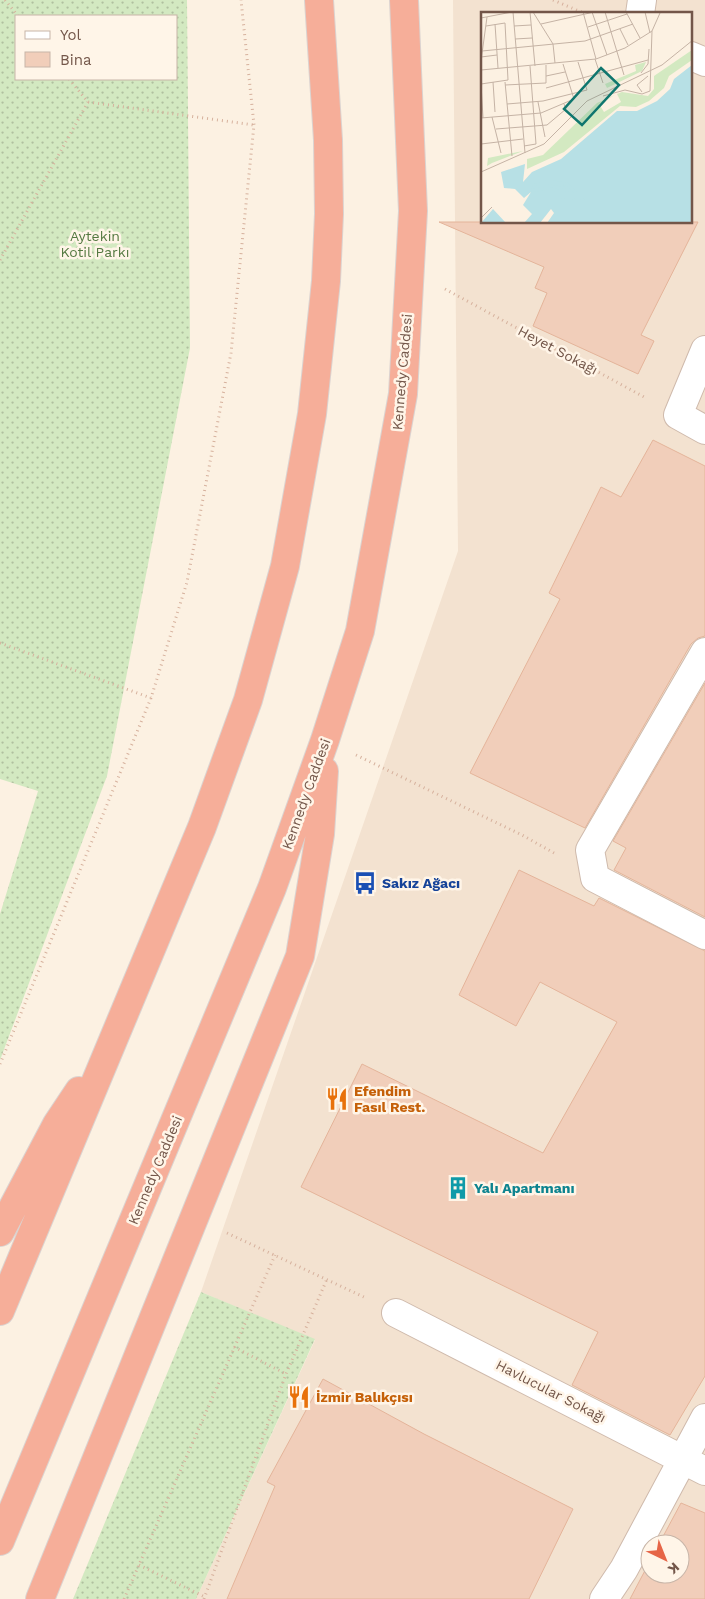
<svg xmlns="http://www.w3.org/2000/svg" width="705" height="1599" font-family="'Work Sans',sans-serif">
  <defs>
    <pattern id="grass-dots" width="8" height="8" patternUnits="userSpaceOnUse" patternTransform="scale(1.25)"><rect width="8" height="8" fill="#d3e9c1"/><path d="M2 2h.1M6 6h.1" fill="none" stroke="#b0c09f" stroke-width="1.8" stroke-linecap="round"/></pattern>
  </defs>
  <rect width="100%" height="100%" fill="#fcf1e2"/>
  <path fill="#f3e2d0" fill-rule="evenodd" d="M453,0H705V1599H196L315,1340L201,1292L458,551ZM482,14H691V222H482ZM650,1544H680V1574H650Z"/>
  <path fill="url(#grass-dots)" fill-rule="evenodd" d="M0,0H187L190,348L107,776L0,1060V914L38,791L0,779ZM16,16H176V79H16Z
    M201,1292L315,1339L196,1599H73Z"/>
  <path fill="#f1ceba" stroke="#e4b49a" d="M439,222H698L641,335L654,341L638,374L533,326L547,293L535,288L544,267Z
    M653,440L705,466V636L698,638L691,644L585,828L470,773L560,599L549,593L601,487L621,497Z
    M705,683V917L614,870L626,848L613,841Z
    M519,870L594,906L599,898L705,951V1376L670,1435L572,1385L598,1332L301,1187L362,1064L543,1153L617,1022L540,982L516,1026L459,995Z
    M323,1379L424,1434L573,1509L529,1599H227L275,1486L267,1482Z
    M681,1503L705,1513V1599H630L650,1561V1574H680V1544H659Z"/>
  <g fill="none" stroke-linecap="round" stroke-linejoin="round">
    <defs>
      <path id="street" d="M640,14L642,0
        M691,56L705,62
        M705,350L678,415L705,430
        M705,652L590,850L595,878L705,935
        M396,1313L705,1471
        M604,1599L624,1569L705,1418"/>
      <path id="highway" d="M0,1232L57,1124L79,1091
        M0,1311L202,827L248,700L285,566L312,414L326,281L329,214L328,140L319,0
        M0,1541L272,888L325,740L360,631L403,394L413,211L404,0
        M40,1599L300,956L320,834L324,771"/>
    </defs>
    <use href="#street" stroke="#cfbaac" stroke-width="30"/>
    <use href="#highway" stroke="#dbd3d0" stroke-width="30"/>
    <path stroke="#d6b19d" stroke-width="3" stroke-dasharray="1 4" stroke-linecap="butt" d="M5,0L18,16
      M553,0L586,14
      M69,79L88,102L254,125
      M0,260L88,102
      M445,289L646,398
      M0,643L151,698
      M356,755L522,835L554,853
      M0,1064L151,698L187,582L231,353L254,125L241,0
      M227,1233L366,1298
      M234,1347L286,1374
      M139,1565L205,1597
      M124,1599L275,1255
      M204,1599L286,1374L327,1279"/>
    <use href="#street" stroke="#fff" stroke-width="28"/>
    <use href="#highway" stroke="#f6ae99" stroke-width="28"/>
  </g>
  <defs>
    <symbol id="bus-bare" viewBox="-9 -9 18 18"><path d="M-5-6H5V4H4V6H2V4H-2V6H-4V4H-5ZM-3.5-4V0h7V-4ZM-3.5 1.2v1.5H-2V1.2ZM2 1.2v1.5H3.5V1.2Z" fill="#1a4fb4" stroke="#fff5e8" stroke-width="2.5" paint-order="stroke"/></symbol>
    <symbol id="restaurant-bare" viewBox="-9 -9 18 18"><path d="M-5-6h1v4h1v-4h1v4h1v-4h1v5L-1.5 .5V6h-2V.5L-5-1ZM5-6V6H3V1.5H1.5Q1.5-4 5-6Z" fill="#e8710a" stroke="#fff5e8" stroke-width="2.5" paint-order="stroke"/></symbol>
    <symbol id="building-bare" viewBox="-9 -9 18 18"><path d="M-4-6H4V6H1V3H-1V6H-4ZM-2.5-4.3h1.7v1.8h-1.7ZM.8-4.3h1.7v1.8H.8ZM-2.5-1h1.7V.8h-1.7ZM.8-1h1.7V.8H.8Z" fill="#0f9aa8" stroke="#fff5e8" stroke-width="2.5" paint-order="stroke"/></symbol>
  </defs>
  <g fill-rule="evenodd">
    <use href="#bus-bare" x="349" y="867" width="32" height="32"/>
    <use href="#restaurant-bare" x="321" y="1083" width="32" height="32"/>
    <use href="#building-bare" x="442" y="1172" width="32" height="32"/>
    <use href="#restaurant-bare" x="283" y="1381" width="32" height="32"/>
  </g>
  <g text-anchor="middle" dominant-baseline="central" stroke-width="5" stroke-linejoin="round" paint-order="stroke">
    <g font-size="14" fill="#547941" stroke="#fff5e8">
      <text x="95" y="236">Aytekin<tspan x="95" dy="16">Kotil Parkı</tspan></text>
    </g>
    <g font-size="14" fill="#735649" stroke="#fff5e8">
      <text transform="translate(558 350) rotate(28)">Heyet Sokağı</text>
      <text transform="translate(402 372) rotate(-85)">Kennedy Caddesi</text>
      <text transform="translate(306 794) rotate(-70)">Kennedy Caddesi</text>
      <text transform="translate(155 1170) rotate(-67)">Kennedy Caddesi</text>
      <text transform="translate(551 1391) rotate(27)">Havlucular Sokağı</text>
    </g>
    <g font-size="14" font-weight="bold" fill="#164399" stroke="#fff5e8" text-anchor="start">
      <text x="382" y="883">Sakız Ağacı</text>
    </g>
    <g font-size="14" font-weight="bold" fill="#c56008" stroke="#fff5e8" text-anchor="start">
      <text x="354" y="1091">Efendim<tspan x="354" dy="16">Fasıl Rest.</tspan></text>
      <text x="316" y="1397">İzmir Balıkçısı</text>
    </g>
    <g font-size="14" font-weight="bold" fill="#0d838f" stroke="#fff5e8" text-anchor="start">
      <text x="474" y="1188">Yalı Apartmanı</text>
    </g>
  </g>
  <g transform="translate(481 12)">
    <rect width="211" height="211" fill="#fcf1e2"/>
    <path d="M211,38V48L188,64L183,76L168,89L155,95L139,94L83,140L46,157V147L62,143L116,91L134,83L118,92L123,100L140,90L136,82L141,80L167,84L173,77V64ZM165,50L161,59L126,76L124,72L155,59L154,53ZM42,139L11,151L6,154L7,146Z" fill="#d3e9c1"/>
    <path d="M211,53V211H66L73,201L70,197L59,211H43L51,202L42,193L50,180L43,186L34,177L23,176L20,160L44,152L42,170L51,160L80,147L136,99H156L176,89L189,77L193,67ZM12,197L25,211H0Z" fill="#b7e0e5"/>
    <path fill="none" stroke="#b7e0e5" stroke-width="2.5" d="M53,176L68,171L80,173L114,211M50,179L68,176L78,179L82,187V211M50,180L53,173L68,169L86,172L125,211"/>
    <path fill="none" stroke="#c5b3a5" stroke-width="1" d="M32,0L44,141M49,0L54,54M52,0L72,32L74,51M102,0L115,47M111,0L126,43M124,0L143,63M145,0L159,26M164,0L169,21M0,6L31,0M14,12L17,56M60,12L113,0M33,14L50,13M107,15L146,2M139,17L147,33M171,19L179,1M34,27L51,26M1,39L104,29L152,12M0,45L16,43M114,47L122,71M0,49L6,5M65,53V71M0,58L115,47L144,36L171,19M160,61L167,52L168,37M65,64L84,60M12,70L14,100M24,70L31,144M0,72L27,68L24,11L5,14M0,72L2,106M24,73L65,71M65,76L167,48M161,80L156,73L167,64M122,84L144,78L161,82L169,79L171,19M57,90L64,125M26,92L62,89L106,78L97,50M11,105L20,141M0,106L60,101L93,87L82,52M15,117L66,113L85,97L83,92M0,132L42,127M43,134L55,132L49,54M0,160L63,132L106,89L181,53L212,28M0,206L11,195"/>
    <path fill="#0f766e" fill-opacity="0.15" stroke="#0f766e" stroke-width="2.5" d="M120,56L138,73L101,113L83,97Z"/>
    <rect width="211" height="211" fill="none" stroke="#735649" stroke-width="2.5"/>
  </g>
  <rect x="15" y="15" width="162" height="65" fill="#fff5e8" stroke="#c7b5a8"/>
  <rect x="25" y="31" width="25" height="8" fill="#ffffff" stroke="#c7b5a8"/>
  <text x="60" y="40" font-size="15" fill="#735649">Yol</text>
  <rect x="25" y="52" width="25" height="15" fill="#f1ceba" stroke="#c7b5a8"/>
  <text x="60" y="65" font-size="15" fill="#735649">Bina</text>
  <g transform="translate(665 1559) rotate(137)"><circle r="24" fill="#fff5e8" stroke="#c7b5a8"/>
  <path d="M0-4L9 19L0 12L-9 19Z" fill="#e66547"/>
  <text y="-8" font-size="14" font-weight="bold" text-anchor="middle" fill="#735649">K</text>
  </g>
</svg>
